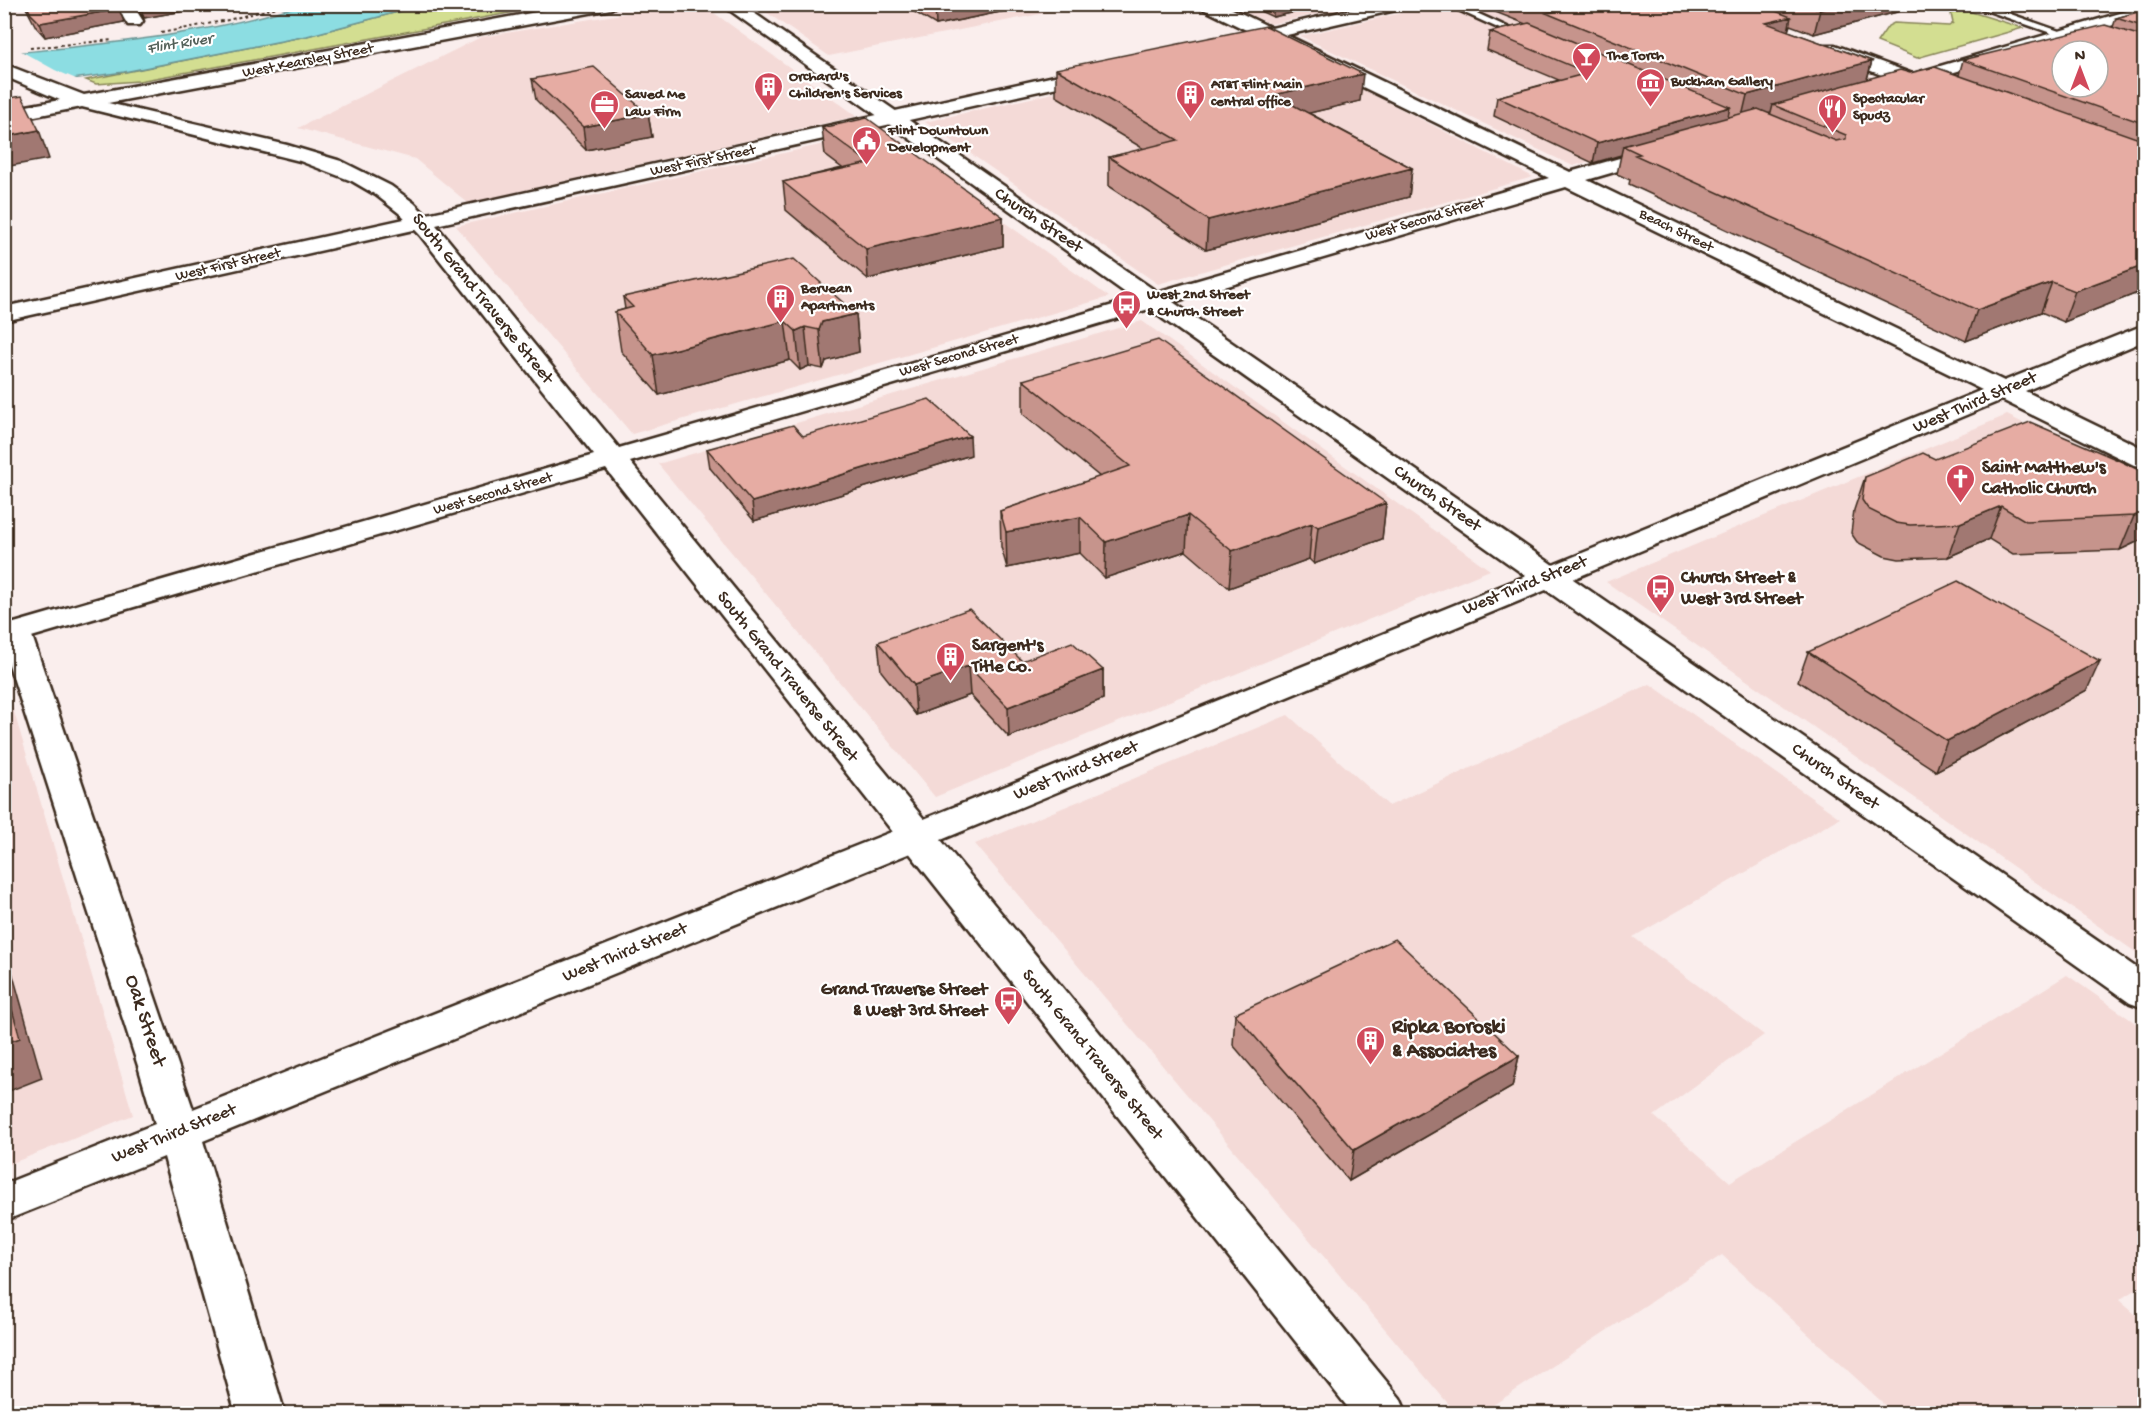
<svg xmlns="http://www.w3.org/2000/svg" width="2149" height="1418" font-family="'Gochi Hand',sans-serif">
  <rect width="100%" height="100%" fill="#faeeed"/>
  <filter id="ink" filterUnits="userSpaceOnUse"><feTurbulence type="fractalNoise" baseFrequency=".0167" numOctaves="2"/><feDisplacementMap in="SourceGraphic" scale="12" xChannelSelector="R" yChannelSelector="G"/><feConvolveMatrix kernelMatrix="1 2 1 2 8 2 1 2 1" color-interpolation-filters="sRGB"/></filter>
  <g filter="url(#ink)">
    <path fill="#f4dad7" d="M682,4L703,5L857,116L468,203L415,159L298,128L481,37Z
      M756,5H1085L829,56Z
      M1230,5H1358L1271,24Z
      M1436,5H1672L1875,78L1573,166L1300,36Z
      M1273,43L1533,177L1158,284L925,122Z
      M878,132L1109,297L632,434L456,226Z
      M1142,321L1490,570L935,797L658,464Z
      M2007,415L2144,482V958L1606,582Z
      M4,678L133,1115L5,1166H4Z
      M1650,684L1840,818L1633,937L1764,1035L1654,1116L1730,1182L2067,975L2144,1029V1284L2119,1300L2144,1322V1413H1894L1722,1255L1481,1413H1456L975,844L1288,715L1389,806Z"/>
    <path fill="#d3de91" stroke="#878458" stroke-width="1.5" d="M424,5H553L139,81L96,84L86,80L307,36Z
      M1962,9L2023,28L1917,58L1877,42L1888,26L1894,23L1949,26L1953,23L1951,14Z"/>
    <path fill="#8cdde2" stroke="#6c9594" stroke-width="1.5" d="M300,5H424L307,36L124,72L5,88L4,54C103,44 205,36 300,5Z"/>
    <path fill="#faeeed" d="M19,50L55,70L81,81L4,91V51Z"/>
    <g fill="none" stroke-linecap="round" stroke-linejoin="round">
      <defs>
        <path id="lane" d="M1445,4H1457L1529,37L1522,39Z
          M1968,4H1982L2082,39L2074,41Z"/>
        <path id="street" d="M115,4H132L143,21L140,25H128Z
          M1375,4H1408L1400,9L1235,47L1229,46L1226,42L1229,38Z
          M1100,66L1107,68L1109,72L1107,76L4,321V307Z
          M15,624L26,626L31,633L193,1109L904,827L917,824L930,827L935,836L930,845L203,1141L285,1414H236L164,1157L4,1221V1184L155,1124L139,1069L4,649V626Z"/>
        <path id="secondary" d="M580,4H619L611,9L108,103L287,145L341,161L391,186L414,203L436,225L619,448L1134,299L721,4H741L1157,292L1549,178L1201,8L1199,4H1222L1570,172L1662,146L1669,148L1672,152L1669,156L1587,180L2004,381L2144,325V341L2025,391L2144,449V467L2134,465L2002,400L1573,579L2144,973V1008L2130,1003L1546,590L941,840L1400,1398L1407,1414H1353L606,469L4,645V626L594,455L420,235L399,213L376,195L352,181L300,161L82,107L4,122V110L60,100L4,76V64L84,95ZM1566,187L1982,390L1553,565L1173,302ZM1149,309L1526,576L924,819L630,462Z
          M2144,6V16L1951,73L1931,80L1934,84L1931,88C1923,90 1921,87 1914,87C1906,86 1901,91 1892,89L1889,85L1895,80L1823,53L1820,49L1823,45H1835L1913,74Z"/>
      </defs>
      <use href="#lane" stroke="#3b2a1e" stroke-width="5"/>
      <use href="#street" stroke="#3b2a1e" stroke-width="5"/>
      <use href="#secondary" stroke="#3b2a1e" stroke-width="5"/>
      <path stroke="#3b2a1e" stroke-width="2" stroke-dasharray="3 3" stroke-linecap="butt" d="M420,8L430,4
        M161,33L228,20L289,4
        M30,48L112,40"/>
      <use href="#lane" fill="#fff" fill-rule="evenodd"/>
      <use href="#street" fill="#fff" fill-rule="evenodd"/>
      <use href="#secondary" fill="#fff" fill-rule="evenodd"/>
    </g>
    <path fill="#c6948c" stroke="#3b2a1e" stroke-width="1.5" d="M24,4H117L124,22L45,37L36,27Z
      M135,4H224L144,18Z
      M901,4H1040L936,25Z
      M1245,4H1332L1273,17Z
      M1475,4H1927L1814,34L1790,25L1788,31L1872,61L1867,79L1910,73L1959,75L1963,60L2113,27L2116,18L2145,10V290L2064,322L2041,312L1966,341L1629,184L1630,180L1617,174L1621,155L1593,163L1494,116L1497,97L1559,80L1487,50L1490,32L1526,24Z
      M1056,69L1360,101L1309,113L1412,168L1409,197L1206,250L1109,186V157L1144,149L1056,96Z
      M532,79L648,114L652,137L586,150L536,100Z
      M822,128L1003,217V246L868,279L786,210L783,182L842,168L825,155Z
      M623,297L856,314L859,352L826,361L823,369L809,366L800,370L790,360L659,395L621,351L615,312L625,309Z
      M1023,380L1386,503L1382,539L1314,564L1309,559L1229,588L1186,551L1105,578L1080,553L1007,568L1001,547L1000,511L1100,477L1023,414Z
      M803,436L971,455L754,521L710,468L707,449Z
      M1935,459L2118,460L2145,538L2120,550L2013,554L1989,539L1948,557L1899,559L1884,556L1857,542L1851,533L1854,510L1865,477Z
      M878,642L1022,661L1103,670V699L1009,737L970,695L916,715L881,671Z
      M1808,652L2087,690L1936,771L1798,681Z
      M1235,1014L1519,1056L1512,1087L1349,1181L1233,1045Z"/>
    <path fill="#a17872" stroke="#3b2a1e" stroke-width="1.5" d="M145,4H224L144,18L140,5Z
      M935,4H1040L936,25Z
      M1273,4H1332L1273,17Z
      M1841,4H1927L1814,34L1820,10Z
      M119,9L124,22L45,37L40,23Z
      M1791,17L1786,41L1766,23Z
      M1872,61L1865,86L1773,105L1771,113L1741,121L1747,95Z
      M1363,74L1360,101L1272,122L1274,95Z
      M1730,107L1726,126L1623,146L1621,155L1593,163L1597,143Z
      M648,114L652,137L586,150L583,127Z
      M39,130L49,159L4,167V137Z
      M1412,168L1409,197L1206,250L1208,220Z
      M1003,217V246L868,279L866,249Z
      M2145,265V290L2064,322L2075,291Z
      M2052,282L2041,312L1966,341L1977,310Z
      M856,314L859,352L826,361L823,369L819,330L822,322Z
      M785,321L790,360L659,395L653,355Z
      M805,327L809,366L800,370L796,331Z
      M970,436L971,455L754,521L752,502Z
      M1386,503L1382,539L1314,564L1318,527Z
      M2001,506L1989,539L1948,557L1960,523Z
      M2145,512V538L2120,550L2134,516Z
      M1188,515L1186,551L1105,578L1106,542Z
      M1080,517V553L1007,568L1006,532Z
      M1312,523L1309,559L1229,588L1232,551Z
      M2100,661L2087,690L1936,771L1947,741Z
      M968,666L970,695L916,715L914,685Z
      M1103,670V699L1009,737L1008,707Z
      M4,948L7,954L42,1078L4,1093Z
      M1519,1056L1512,1087L1349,1181L1354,1150Z"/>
    <path fill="#e6aca3" stroke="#3b2a1e" stroke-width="1.5" fill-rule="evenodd" d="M26,4H117L119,9L40,23L31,14Z
      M1540,4H1757L1791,17L1766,23L1872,61L1747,95L1546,13L1557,11Z
      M1805,4H1841L1820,10Z
      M2145,10V27L2116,18Z
      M1529,23L1730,107L1597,143L1497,97L1588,73L1490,32Z
      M2105,25L2145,37V124L1963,60ZM2062,51H2098V87H2062Z
      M1266,26L1363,74L1274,95L1412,168L1208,220L1109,157L1178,140L1056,69Z
      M594,67L648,114L583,127L532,79Z
      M1935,67L2145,141V265L2075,291L2052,282L1977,310L1635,155L1640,154L1623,146L1758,109L1836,141L1846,139V135L1773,105L1900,70L1910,73Z
      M22,96L39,130L4,137V99Z
      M867,118L1003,217L866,249L783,182L869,163L822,128Z
      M794,259L856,314L822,322L819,330L805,327L796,331L785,321L653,355L615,312L633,307L623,297Z
      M1158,340L1386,503L1318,527L1312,523L1232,551L1188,515L1106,542L1080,517L1006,532L1000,511L1130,466L1023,380Z
      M929,399L970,436L752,502L707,449L793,425L803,436Z
      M2030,422L2118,460L2145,473V512L2134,516L2026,521L2001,506L1960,523L1910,525L1896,523L1868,509L1862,500L1865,477L1923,453L1935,459Z
      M1958,581L2100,661L1947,741L1808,652Z
      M969,609L1022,661L1072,642L1103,670L1008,707L968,666L914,685L878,642Z
      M1395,939L1519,1056L1354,1150L1235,1014Z
      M4,981L20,1038L4,1044Z"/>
  </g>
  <defs>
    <symbol id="bar-pin" viewBox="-11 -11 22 30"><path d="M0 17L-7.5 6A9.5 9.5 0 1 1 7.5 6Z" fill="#d1495b" stroke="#fff"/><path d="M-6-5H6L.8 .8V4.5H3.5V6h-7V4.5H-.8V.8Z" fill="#fff"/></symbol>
    <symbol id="museum-pin" viewBox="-11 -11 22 30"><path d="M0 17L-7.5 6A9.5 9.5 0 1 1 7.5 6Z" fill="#d1495b" stroke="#fff"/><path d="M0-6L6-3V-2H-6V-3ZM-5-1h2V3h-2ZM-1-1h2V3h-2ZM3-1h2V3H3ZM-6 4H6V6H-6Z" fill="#fff"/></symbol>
    <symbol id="building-pin" viewBox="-11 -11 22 30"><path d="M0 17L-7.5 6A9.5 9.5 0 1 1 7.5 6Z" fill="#d1495b" stroke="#fff"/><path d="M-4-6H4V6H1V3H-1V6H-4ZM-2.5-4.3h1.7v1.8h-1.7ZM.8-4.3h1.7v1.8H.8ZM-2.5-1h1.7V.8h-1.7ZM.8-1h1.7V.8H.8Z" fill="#fff"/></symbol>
    <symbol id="office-pin" viewBox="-11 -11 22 30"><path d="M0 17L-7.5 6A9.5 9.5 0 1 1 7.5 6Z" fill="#d1495b" stroke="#fff"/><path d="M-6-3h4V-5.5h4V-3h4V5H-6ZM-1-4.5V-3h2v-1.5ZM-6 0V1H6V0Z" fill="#fff"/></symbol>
    <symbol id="restaurant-pin" viewBox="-11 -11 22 30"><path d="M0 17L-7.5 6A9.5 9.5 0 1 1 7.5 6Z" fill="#d1495b" stroke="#fff"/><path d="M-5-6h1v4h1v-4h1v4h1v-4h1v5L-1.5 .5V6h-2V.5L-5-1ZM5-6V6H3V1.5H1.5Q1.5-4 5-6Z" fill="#fff"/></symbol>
    <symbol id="civic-pin" viewBox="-11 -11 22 30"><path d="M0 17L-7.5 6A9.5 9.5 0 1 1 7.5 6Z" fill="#d1495b" stroke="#fff"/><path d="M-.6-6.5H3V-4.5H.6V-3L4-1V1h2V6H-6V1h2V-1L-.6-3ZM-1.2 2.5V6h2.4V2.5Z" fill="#fff"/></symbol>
    <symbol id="bus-pin" viewBox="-11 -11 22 30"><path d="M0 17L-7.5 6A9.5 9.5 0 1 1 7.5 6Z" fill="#d1495b" stroke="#fff"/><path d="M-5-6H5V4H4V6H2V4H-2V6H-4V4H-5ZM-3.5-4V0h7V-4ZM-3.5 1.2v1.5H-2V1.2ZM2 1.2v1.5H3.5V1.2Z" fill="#fff"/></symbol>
    <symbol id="church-pin" viewBox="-11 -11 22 30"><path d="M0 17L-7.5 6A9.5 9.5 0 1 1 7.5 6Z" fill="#d1495b" stroke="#fff"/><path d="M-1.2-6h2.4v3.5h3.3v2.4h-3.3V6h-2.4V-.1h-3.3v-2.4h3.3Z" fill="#fff"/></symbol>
  </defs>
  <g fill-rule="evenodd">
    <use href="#bar-pin" x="1570" y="40" width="33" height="45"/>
    <use href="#museum-pin" x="1634" y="66" width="33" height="45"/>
    <use href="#building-pin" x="752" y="70" width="33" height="45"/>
    <use href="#building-pin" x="1174" y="78" width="33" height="45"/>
    <use href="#office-pin" x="588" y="88" width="33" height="45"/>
    <use href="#restaurant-pin" x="1816" y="92" width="33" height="45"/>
    <use href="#civic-pin" x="850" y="124" width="33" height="45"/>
    <use href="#building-pin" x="764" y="282" width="33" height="45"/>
    <use href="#bus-pin" x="1110" y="288" width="33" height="45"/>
    <use href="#church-pin" x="1944" y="462" width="33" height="45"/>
    <use href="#bus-pin" x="1644" y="572" width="33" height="45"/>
    <use href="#building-pin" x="934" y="640" width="33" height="45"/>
    <use href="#bus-pin" x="992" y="984" width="33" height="45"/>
    <use href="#building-pin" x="1354" y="1024" width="33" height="45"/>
  </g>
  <g text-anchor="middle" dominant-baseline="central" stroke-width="4.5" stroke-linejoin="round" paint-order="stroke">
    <g font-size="15" font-weight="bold" fill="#3b2a1e" stroke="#fff" text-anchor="start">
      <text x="1607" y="56">The Torch</text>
      <text x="789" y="77">Orchard's<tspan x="789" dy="17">Children's Services</tspan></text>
      <text x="1671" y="82">Buckham Gallery</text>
      <text x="1211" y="85">AT&amp;T Flint Main<tspan x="1211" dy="17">central office</tspan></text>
      <text x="625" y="95">Saved Me<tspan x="625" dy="17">Law Firm</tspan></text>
      <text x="1853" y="99">Spectacular<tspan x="1853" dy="17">Spudz</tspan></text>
      <text x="888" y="131">Flint Downtown<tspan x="888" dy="17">Development</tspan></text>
      <text x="801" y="289">Bervean<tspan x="801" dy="17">Apartments</tspan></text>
      <text x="1147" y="295">West 2nd Street<tspan x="1147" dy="17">&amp; Church Street</tspan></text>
    </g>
    <g font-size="15" fill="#3b2a1e" stroke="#fff">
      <text transform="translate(308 61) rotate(-11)">West Kearsley Street</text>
      <text transform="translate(703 161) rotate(-12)">West First Street</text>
      <text transform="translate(1425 220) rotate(-16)">West Second Street</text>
      <text transform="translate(1676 231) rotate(26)">Beach Street</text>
      <text transform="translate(228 265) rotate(-13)">West First Street</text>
      <text transform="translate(959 356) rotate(-16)">West Second Street</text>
      <text transform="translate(493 494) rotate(-16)">West Second Street</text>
    </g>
    <g font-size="16" font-style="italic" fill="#536059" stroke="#fff">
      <text transform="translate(180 45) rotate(-9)">Flint River</text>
    </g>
    <g font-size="18" fill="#3b2a1e" stroke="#fff">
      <text transform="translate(1038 221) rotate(34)">Church Street</text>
      <text transform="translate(482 299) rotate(51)">South Grand Traverse Street</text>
      <text transform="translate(1975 403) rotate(-23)">West Third Street</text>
      <text transform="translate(1437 499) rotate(35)">Church Street</text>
      <text transform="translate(1525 586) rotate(-22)">West Third Street</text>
      <text transform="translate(787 677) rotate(51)">South Grand Traverse Street</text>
      <text transform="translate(1076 771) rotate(-22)">West Third Street</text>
      <text transform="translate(1835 777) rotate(35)">Church Street</text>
      <text transform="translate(625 953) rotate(-22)">West Third Street</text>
      <text transform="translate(1092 1055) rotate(51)">South Grand Traverse Street</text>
      <text transform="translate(174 1134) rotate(-22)">West Third Street</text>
    </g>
    <g font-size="18" font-weight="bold" fill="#3b2a1e" stroke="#fff" text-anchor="start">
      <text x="1982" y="468">Saint Matthew's<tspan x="1982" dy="21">Catholic Church</tspan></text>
      <text x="1681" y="578">Church Street &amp;<tspan x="1681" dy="21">West 3rd Street</tspan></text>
      <text x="972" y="646">Sargent's<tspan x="972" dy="21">Title Co.</tspan></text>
      <text x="987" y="990" text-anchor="end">Grand Traverse Street<tspan x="987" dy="21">&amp; West 3rd Street</tspan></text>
    </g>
    <g font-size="21" fill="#3b2a1e" stroke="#fff">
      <text transform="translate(144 1021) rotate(72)">Oak Street</text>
    </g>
    <g font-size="21" font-weight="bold" fill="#3b2a1e" stroke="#fff" text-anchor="start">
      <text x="1392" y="1028">Ripka Boroski<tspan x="1392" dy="24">&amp; Associates</tspan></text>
    </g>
  </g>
  <rect width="2149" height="1418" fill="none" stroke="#fff" stroke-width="24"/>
  <rect x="12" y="12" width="2125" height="1394" fill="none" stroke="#3b2a1e" stroke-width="2" filter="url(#ink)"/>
  <g transform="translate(2080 69)"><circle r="28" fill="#ffffff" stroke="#b1aaa5" stroke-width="1.5"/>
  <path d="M0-4.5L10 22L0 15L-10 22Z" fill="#d1495b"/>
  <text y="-9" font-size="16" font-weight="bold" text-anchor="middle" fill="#3b2a1e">N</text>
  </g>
</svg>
